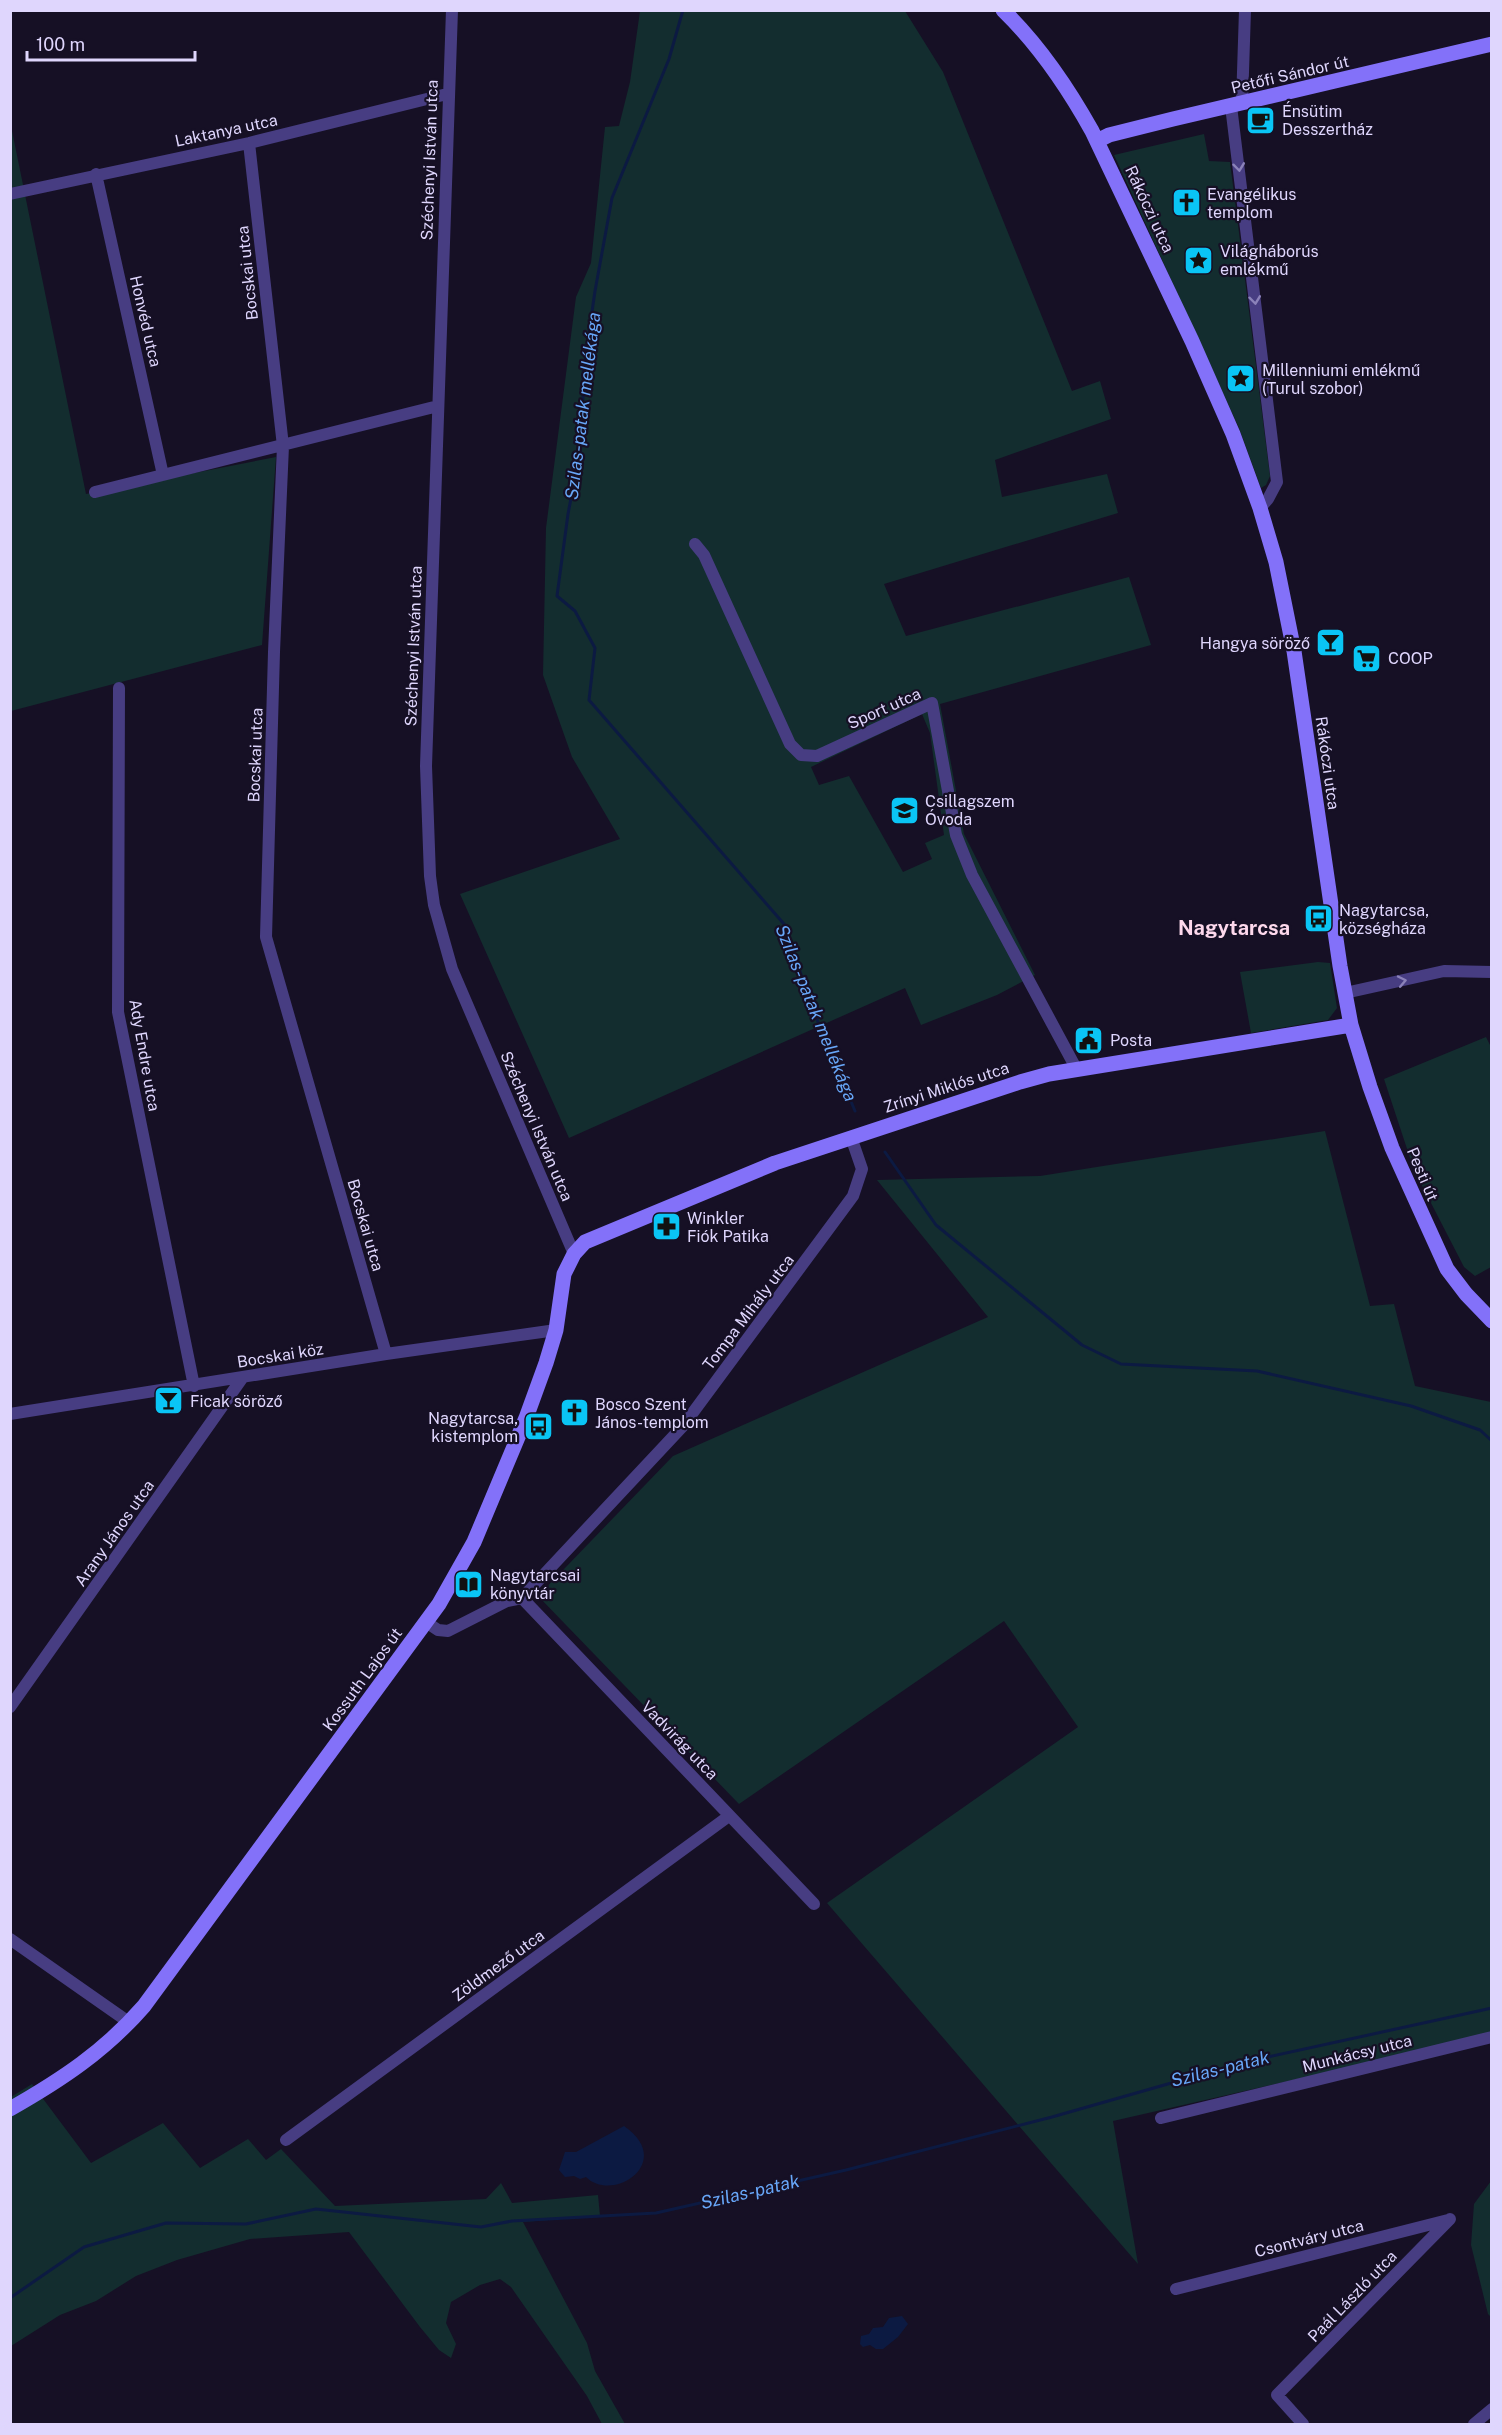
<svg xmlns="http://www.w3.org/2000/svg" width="1502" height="2435" font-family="'Public Sans',sans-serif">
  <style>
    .green { fill: #132d2f; fill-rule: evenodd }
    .water { fill: #0c1a42 }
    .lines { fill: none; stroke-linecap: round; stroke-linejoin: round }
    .stream { stroke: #0c1a42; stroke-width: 3 }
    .minor { stroke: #473d82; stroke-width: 12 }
    .secondary { stroke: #8371f9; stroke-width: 15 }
    .oneway { stroke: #8b82b9 }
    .labels { text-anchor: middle; stroke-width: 4.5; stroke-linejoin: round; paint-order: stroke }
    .street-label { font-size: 16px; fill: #dfd6fd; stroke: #161025 }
    .poi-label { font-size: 16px; fill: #dfd6fd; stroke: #161025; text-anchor: start }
    .water-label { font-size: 18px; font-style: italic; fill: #68a7f9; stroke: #161025 }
    .quarter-label { font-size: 20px; font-weight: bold; fill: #fdd8ec; stroke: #161025 }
  </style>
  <rect width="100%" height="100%" fill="#161025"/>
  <!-- green -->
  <path class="green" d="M640 11H905L943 72 1072 391 1100 381 1111 419 995 460 1002 497 1107 474 1118 513 884 584 906 636 1129 577 1151 645 940 704 964 834 1035 975 997 995 921 1025 905 988 569 1138 460 894 620 839 572 757 543 675 546 528 576 297 591 263 605 127 619 126 630 82ZM922 714 930 733 944 835 925 843 932 859 903 872 849 776 819 785 811 767Z
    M10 121 86 494 276 457 262 645 11 711Z
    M1204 134 1209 161 1230 162 1270 476 1266 485 1261 488 1239 428 1114 155Z
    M1318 962 1330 963 1337 1008 1328 1020 1251 1033 1240 972Z
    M1486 1037 1492 1049 1491 1267 1475 1276 1464 1267 1414 1170 1384 1079Z
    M1325 1131 1370 1306 1394 1304 1415 1386 1491 1402V2035L1113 2121 1138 2264 827 1903 1078 1727 1004 1621 739 1804 538 1596 673 1456 988 1317 877 1180 1040 1176Z
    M32 2084 91 2163 163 2123 200 2168 248 2139 266 2160 281 2149 335 2206 486 2199 501 2183 512 2203 598 2195 600 2216 523 2222 587 2343 595 2371 625 2424H602L587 2396 511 2287 500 2279 480 2285 451 2302 446 2323 456 2344 451 2358 439 2350 420 2327 349 2232 250 2239 177 2260 136 2276 96 2301 60 2315 11 2346V2097Z
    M1491 2181V2317L1488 2314 1471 2245 1474 2204Z"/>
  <!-- water -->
  <path class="water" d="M624 2126C676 2162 613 2204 586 2177L580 2179 574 2176 565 2177 559 2170 565 2152H576Z
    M902 2316 908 2324 898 2337 883 2349H876L870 2345 863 2347 860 2344 861 2336 869 2334 873 2328 883 2327 889 2318Z"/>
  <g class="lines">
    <!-- stream -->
    <path class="stream" d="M683 10 669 59 612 198 595 291 583 374V436L568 514 557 596 575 611 595 648 589 700 784 924 813 1010 855 1111
      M885 1152 936 1225 1082 1345 1121 1364 1257 1371 1411 1406 1480 1430 1492 1441
      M10 2298 84 2247 166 2223 246 2224 316 2209 481 2227 512 2221 656 2213 846 2170 1052 2117 1245 2062 1492 2008"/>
    <!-- minor -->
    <path class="minor" d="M452 10 426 766 430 876 434 905 452 969 574 1254
      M1242 103 1245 10
      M1231 106 1277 482 1268 499 1260 508
      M249 143 283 446 274 652 266 937 386 1354
      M96 174 163 475
      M10 194 249 143 447 94
      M95 492 438 406
      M695 544 704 555 790 744 801 755 817 756 932 703 956 835 972 875 1077 1070
      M119 688 118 1012 194 1386
      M1345 993 1444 971 1492 972
      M10 1414 386 1354 556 1330
      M522 1598 814 1904
      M426 1622 438 1630 448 1631 507 1601 522 1598 683 1426 853 1196 862 1169 851 1137
      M10 1707 243 1377
      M10 1939 130 2023
      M1161 2118 1492 2037
      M286 2140 729 1816
      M1176 2289 1448 2220
      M1303 2424 1277 2395 1450 2219
      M1474 2424 1492 2409"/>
    <!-- secondary -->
    <path class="secondary" d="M1003 10C1040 46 1067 86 1092 131L1192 341 1233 434 1260 508 1276 562 1294 651 1340 966 1351 1025 1370 1087 1392 1148 1447 1269 1466 1294 1492 1321
      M1097 141 1109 135 1173 119 1492 44
      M10 2109C61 2080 105 2051 144 2006L439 1604 474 1542 526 1418 546 1363 556 1330 564 1274 574 1254 585 1242 775 1163 1020 1082 1049 1074 1351 1025"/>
  </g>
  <!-- one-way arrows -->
  <defs><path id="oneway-chevron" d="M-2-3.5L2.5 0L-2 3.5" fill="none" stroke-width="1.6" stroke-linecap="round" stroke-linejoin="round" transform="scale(1.5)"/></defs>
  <g class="oneway">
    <use href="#oneway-chevron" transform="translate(1239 167) rotate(83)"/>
    <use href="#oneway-chevron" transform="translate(1255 300) rotate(83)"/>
    <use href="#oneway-chevron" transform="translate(1402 981) rotate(-12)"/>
  </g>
  <!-- icons -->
  <defs>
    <symbol id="cafe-square" viewBox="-11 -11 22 22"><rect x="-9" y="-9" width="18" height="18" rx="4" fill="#0ac5f5" stroke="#161025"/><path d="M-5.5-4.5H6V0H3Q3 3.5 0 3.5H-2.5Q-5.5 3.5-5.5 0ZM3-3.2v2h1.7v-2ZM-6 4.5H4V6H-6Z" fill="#111"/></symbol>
    <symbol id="church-square" viewBox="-11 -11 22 22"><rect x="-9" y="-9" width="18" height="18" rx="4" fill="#0ac5f5" stroke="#161025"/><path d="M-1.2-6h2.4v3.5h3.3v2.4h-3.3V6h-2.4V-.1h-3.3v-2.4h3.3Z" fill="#111"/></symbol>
    <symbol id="sight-square" viewBox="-11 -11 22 22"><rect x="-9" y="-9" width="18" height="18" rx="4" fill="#0ac5f5" stroke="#161025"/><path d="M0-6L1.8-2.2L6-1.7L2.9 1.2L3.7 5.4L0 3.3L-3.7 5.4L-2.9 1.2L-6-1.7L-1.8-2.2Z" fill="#111"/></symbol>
    <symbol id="bar-square" viewBox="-11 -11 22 22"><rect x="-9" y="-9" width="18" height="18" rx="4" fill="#0ac5f5" stroke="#161025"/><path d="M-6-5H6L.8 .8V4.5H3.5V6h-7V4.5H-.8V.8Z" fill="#111"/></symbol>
    <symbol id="supermarket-square" viewBox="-11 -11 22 22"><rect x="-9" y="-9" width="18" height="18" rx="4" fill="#0ac5f5" stroke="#161025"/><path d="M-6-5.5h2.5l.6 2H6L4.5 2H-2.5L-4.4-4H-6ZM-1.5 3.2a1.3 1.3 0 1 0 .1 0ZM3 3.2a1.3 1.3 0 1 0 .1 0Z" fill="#111"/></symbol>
    <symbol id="school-square" viewBox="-11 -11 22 22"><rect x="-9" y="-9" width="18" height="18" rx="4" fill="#0ac5f5" stroke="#161025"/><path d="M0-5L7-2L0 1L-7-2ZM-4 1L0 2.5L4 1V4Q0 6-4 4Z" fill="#111"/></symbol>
    <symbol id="bus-square" viewBox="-11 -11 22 22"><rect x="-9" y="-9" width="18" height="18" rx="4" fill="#0ac5f5" stroke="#161025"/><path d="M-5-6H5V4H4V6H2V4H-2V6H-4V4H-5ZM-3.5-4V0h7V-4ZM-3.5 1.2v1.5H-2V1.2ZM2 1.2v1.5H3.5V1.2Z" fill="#111"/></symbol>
    <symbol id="civic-square" viewBox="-11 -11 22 22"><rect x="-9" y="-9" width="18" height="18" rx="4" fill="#0ac5f5" stroke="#161025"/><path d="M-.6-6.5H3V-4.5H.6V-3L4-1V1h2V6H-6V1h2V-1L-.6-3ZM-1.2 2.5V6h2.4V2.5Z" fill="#111"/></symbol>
    <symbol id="pharmacy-square" viewBox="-11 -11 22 22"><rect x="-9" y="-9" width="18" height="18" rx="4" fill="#0ac5f5" stroke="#161025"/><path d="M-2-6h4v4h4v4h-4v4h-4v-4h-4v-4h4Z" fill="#111"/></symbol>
    <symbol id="library-square" viewBox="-11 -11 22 22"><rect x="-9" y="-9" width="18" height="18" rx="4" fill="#0ac5f5" stroke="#161025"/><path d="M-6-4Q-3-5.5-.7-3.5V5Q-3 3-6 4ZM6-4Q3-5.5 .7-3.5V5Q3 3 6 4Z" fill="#111"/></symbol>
  </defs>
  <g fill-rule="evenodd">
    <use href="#cafe-square" x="1244" y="104" width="33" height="33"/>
    <use href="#church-square" x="1170" y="186" width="33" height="33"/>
    <use href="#sight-square" x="1182" y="244" width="33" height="33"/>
    <use href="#sight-square" x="1224" y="362" width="33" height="33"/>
    <use href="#bar-square" x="1314" y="626" width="33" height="33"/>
    <use href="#supermarket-square" x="1350" y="642" width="33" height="33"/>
    <use href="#school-square" x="888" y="794" width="33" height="33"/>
    <use href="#bus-square" x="1302" y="902" width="33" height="33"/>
    <use href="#civic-square" x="1072" y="1024" width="33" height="33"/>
    <use href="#pharmacy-square" x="650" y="1210" width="33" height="33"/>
    <use href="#bar-square" x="152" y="1384" width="33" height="33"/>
    <use href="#church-square" x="558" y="1396" width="33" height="33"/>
    <use href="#bus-square" x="522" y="1410" width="33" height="33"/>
    <use href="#library-square" x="452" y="1568" width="33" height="33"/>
  </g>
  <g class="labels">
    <!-- street labels -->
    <g class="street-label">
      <text transform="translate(1290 74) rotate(-13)" y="6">Petőfi Sándor út</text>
      <text transform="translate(226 130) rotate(-12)" y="6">Laktanya utca</text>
      <text transform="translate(429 160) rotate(-88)" y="6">Széchenyi István utca</text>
      <text transform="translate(1150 209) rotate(65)" y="6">Rákóczi utca</text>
      <text transform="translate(247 273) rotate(-96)" y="6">Bocskai utca</text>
      <text transform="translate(146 321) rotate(77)" y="6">Honvéd utca</text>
      <text transform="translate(413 646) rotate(-88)" y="6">Széchenyi István utca</text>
      <text transform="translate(884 708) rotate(-24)" y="6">Sport utca</text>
      <text transform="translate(255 755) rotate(-88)" y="6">Bocskai utca</text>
      <text transform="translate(1328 763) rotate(82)" y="6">Rákóczi utca</text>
      <text transform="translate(145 1055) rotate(80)" y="6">Ady Endre utca</text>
      <text transform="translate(946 1087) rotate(-18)" y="6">Zrínyi Miklós utca</text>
      <text transform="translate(537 1126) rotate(67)" y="6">Széchenyi István utca</text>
      <text transform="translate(1423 1174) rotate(67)" y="6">Pesti út</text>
      <text transform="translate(366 1225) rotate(74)" y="6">Bocskai utca</text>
      <text transform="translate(748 1312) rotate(-53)" y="6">Tompa Mihály utca</text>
      <text transform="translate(280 1355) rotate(-9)" y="6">Bocskai köz</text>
      <text transform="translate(114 1533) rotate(-55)" y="6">Arany János utca</text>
      <text transform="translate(362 1679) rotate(-54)" y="6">Kossuth Lajos út</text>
      <text transform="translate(680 1740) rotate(46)" y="6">Vadvirág utca</text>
      <text transform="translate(498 1965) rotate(-36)" y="6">Zöldmező utca</text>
      <text transform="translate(1357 2053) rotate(-14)" y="6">Munkácsy utca</text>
      <text transform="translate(1309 2238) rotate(-14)" y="6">Csontváry utca</text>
      <text transform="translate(1352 2296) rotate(-46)" y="6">Paál László utca</text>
    </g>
    <!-- poi labels -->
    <g class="poi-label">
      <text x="1282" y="117">Énsütim<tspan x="1282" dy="18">Desszertház</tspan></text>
      <text x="1207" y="200">Evangélikus<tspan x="1207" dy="18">templom</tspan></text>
      <text x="1220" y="257">Világháborús<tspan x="1220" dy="18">emlékmű</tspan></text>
      <text x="1262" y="376">Millenniumi emlékmű<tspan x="1262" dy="18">(Turul szobor)</tspan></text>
      <text x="1310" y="649" text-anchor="end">Hangya söröző</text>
      <text x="1388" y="664">COOP</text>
      <text x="925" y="807">Csillagszem<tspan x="925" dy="18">Óvoda</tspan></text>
      <text x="1339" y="916">Nagytarcsa,<tspan x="1339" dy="18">községháza</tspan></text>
      <text x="1110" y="1046">Posta</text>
      <text x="687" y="1224">Winkler<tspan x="687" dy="18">Fiók Patika</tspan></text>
      <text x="190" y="1407">Ficak söröző</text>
      <text x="595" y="1410">Bosco Szent<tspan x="595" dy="18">János-templom</tspan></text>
      <text x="518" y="1424" text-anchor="end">Nagytarcsa,<tspan x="518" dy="18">kistemplom</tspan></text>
      <text x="490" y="1581">Nagytarcsai<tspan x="490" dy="18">könyvtár</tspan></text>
    </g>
    <!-- water labels -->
    <g class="water-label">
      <text transform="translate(583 406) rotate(-83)" y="6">Szilas-patak mellékága</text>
      <text transform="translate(816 1013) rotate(68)" y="6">Szilas-patak mellékága</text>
      <text transform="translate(1220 2069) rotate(-14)" y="6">Szilas-patak</text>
      <text transform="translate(750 2192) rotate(-13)" y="6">Szilas-patak</text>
    </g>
    <!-- quarter labels -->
    <g class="quarter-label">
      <text x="1234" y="935">Nagytarcsa</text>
    </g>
  </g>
  <!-- border -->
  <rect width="1502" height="2435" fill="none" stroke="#dfd6fd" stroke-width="24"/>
  <!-- scale -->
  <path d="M27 51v9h168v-9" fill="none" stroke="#dfd6fd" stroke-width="3"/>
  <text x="36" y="51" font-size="18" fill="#dfd6fd" stroke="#161025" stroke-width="4.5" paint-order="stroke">100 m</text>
</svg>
